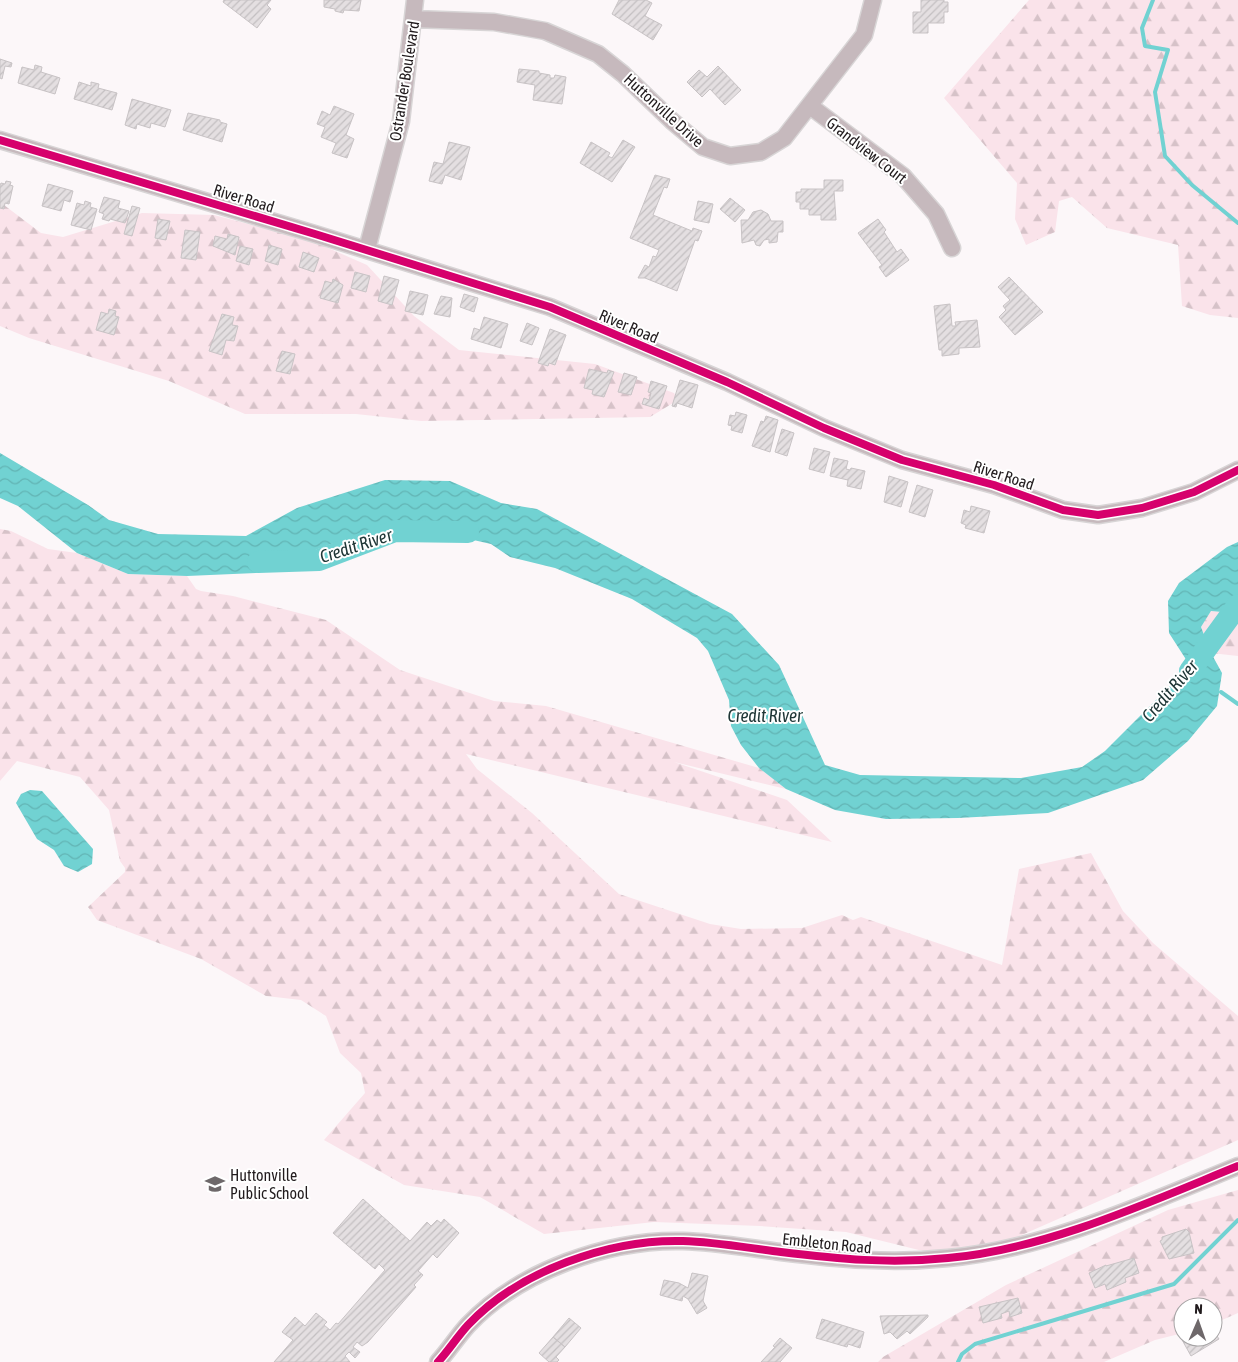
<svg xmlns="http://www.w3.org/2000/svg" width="1238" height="1362" font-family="'Asap Condensed',sans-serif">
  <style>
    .forest { fill: url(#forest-firs) }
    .water { fill: url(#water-waves) }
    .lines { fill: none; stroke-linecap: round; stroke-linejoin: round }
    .stream { stroke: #71d2d2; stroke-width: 4 }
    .river { stroke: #71d2d2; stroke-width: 22 }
    .building { fill: url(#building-hatch); stroke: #c8c3c5 }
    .minor-casing { stroke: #d8d5d6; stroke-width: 19 }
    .minor { stroke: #c6b9bd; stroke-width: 16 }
    .cycleway-casing { stroke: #fff; stroke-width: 11 }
    .cycleway { stroke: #d6006c; stroke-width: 8 }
    .labels { text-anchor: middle; stroke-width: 4; stroke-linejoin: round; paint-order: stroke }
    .street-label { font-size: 16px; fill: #211b1d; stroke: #fff }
    .poi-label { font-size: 16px; fill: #211b1d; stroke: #fff; text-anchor: start }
    .water-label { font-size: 18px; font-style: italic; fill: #203737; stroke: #fff }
  </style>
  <defs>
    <pattern id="forest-firs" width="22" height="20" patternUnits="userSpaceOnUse" patternTransform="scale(1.25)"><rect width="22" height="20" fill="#fae3ea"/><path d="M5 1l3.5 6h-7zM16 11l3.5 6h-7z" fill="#d6c2c8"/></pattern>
    <pattern id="water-waves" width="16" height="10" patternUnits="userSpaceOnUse" patternTransform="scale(1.25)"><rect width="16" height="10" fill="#71d2d2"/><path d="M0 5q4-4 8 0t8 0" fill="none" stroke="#62b4b4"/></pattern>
    <pattern id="building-hatch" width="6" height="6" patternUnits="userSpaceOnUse" patternTransform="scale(1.25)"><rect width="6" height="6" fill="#e4dfe1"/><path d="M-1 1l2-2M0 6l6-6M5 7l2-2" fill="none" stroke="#c3bfc1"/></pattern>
  </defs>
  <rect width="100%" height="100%" fill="#fcf7f9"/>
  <!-- forest -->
  <path class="forest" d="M1029 0H1238V318L1210 315 1182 306 1178 245 1107 228 1072 197 1059 201 1055 232 1026 245 1015 219 1017 183 944 98Z
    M0 202 41 233 63 237 142 213 214 215 310 240 367 265 414 316 459 350 595 364 674 393 678 400 650 417 421 421 356 414H245L169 381 29 338 0 326Z
    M0 529 11 531 48 549 77 553 128 574 187 576 196 589 201 591 233 596 326 620 400 670 494 701 546 706 759 768 786 789 674 762 787 800 832 842 466 754 477 769 532 813 619 894 710 924 741 929 802 928 842 915 853 920 861 917 1002 965 1019 869 1091 853 1123 911 1153 943 1238 1016V1140L1008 1241 931 1253 846 1232 760 1226 654 1222 544 1234 480 1197 404 1185 324 1140 365 1093 361 1073 340 1053 326 1016 301 1000 266 996 201 959 97 920 88 907 125 872V868L120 861 109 810 80 777 17 761 0 781Z
    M1238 603V656L1211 653 1201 627 1211 611 1222 612Z
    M1238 1190V1313L1213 1324V1307H1183V1333L1155 1340 1104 1362H878L883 1357 1006 1285 1168 1210Z"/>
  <!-- water -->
  <path class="water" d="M0 453 88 505 109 520 158 534 246 536 297 508 385 480 450 481 501 503 537 509 732 614 779 665 825 765 860 775 1021 778 1082 767 1105 751 1184 672 1187 661 1169 633 1168 601 1179 583 1227 547 1238 542V603L1222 612 1211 611 1201 627 1211 653 1222 673 1217 706 1188 741 1143 780 1048 813 958 818 886 819 835 810 786 789 759 768 741 745 731 726 729 700 708 651 697 638 632 599 555 568 510 557 491 544 416 527 331 544 256 573 187 576 128 574 77 553 18 506 0 498Z
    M30 790 42 791 93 849 92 864 78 872 64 866 54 850 37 839 16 803 21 794Z"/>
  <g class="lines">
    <!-- stream -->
    <path class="stream" d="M1153 0 1142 28 1145 46 1168 50 1155 92 1165 156 1192 185 1238 223
      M1221 692 1238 704
      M958 1362 962 1354 975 1344 1174 1284 1238 1220"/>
    <!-- river -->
    <path class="river" d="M258 562 319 560 395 531 468 532
      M1190 671 1238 605"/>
  </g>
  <!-- building -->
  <path class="building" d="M224 0H271L267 5 271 9 257 28 223 2Z
    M324 0H361L359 11 344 10 343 13 335 11V9L324 7Z
    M619 0H646L652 3 645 16 662 25 653 40 612 14Z
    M921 0H944V2H948V12H944V23H928V33H913V12H921Z
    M0 59 12 63 11 67 5 66 2 79 0 78Z
    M35 65 42 67 41 72 60 78 55 94 18 83 22 67 34 70Z
    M718 66 741 90 725 105 710 89 702 97 687 82 699 70 707 77Z
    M519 69 539 71V73L550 75V78H554L555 75 566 77 562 104 533 100 535 85 517 82Z
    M79 82 91 86V82L99 84 98 88 117 93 112 110 74 99Z
    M132 99 171 110 165 127 151 123 150 128 137 124 136 129 125 125Z
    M334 106 354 114 346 135 354 139 347 158 332 153 336 143 321 137 325 127 317 124 322 111 330 115Z
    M188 113 220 120V122L227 124 222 142 183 130Z
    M623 140 635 147 612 182 580 163 591 142 610 153 608 156 612 158Z
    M449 142 470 147 461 180 445 175 442 184 429 181 434 162 443 164Z
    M655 175 670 179 667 188 664 187 653 215 692 231 693 228 702 231 698 241 695 240 677 291 645 278H638L645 265 649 267 653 256 656 257 659 250 630 238Z
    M824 180H843V191H834L836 220H821V215H809V209H800V202H796V192H801V189H824Z
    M6 181 11 182 10 185 13 186 9 204 5 203 4 209 0 208V185L1 183 5 184Z
    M48 184 73 191 70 202 64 200 61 211 42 206Z
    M104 197 120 201 118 208 129 211 125 223 110 219 109 221 102 219 104 214 99 212Z
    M730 198 745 210 735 222 720 209Z
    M85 201 91 203 90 207 97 209 91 230 71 225 77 203 84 205Z
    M698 201 713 204 709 223 694 220Z
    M132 206 140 208 132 236 124 234Z
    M761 210 768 214 771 221H783V232H778L777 242 769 243V239L764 240 760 246 756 245 754 240 742 243 741 220H748L753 212Z
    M158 219 170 221 166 240 155 238Z
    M878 219 886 230 884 232 897 252 901 249 909 260 886 277 879 267 882 265 858 233Z
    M185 230 200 232 196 260 181 258Z
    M228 234 239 237 235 255 213 246 215 236 227 239Z
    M269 245 282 249 278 265 265 261Z
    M240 246 253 249 249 265 236 261Z
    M303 252 319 258 314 272 299 267Z
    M355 272 370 276 366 292 351 288Z
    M384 276 399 280 392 305 378 301Z
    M1009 277 1043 312 1015 335 999 317 1006 310 1003 306 1010 300 998 287Z
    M333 279 343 285 338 303 320 298 325 281 332 283Z
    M410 291 428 295 423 315 405 311Z
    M464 294 478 298 474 312 460 307Z
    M441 296 452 298 450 317 434 314Z
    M950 304 952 326H956L955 322 977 320 980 347 959 348V354L942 356V350H939L934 306Z
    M109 309 116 311 115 316 119 317 114 335 96 330 101 312 108 314Z
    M222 314 234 317 232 325 238 326 234 341 226 340 222 355 209 351Z
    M484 317 508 324 501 348 471 339 474 328 480 330Z
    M527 323 539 328 532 345 520 341Z
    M550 329 566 335 555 365 549 363 548 366 538 363Z
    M282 351 295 354 290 374 276 371Z
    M589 369 607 373 608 370 614 372 604 397 592 394 593 390 584 388Z
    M624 373 637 377 631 395 618 392Z
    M680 380 698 385 692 408 677 403 676 407 672 406Z
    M651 381 667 386 659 409 642 404 644 398 649 400 651 393 648 392Z
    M736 412 747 415 742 433 731 430 732 426 728 425 730 415 735 416Z
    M766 416 778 420 770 452 752 446 761 421 764 422Z
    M782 429 794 433 787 456 775 452Z
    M814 448 830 452 824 473 809 469Z
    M834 458 848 461 846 469 850 470 851 468 865 471 861 489 847 486 848 480 830 476Z
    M889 476 908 482 901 507 884 502Z
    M917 485 933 490 925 517 909 512Z
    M971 506 990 511 984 533 965 528 966 525 961 523 964 510 970 512Z
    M363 1199 410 1241 427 1222 431 1226 437 1220 441 1223 444 1219 459 1233 437 1258 433 1254 418 1271 423 1275 414 1285 416 1287 368 1342 362 1346 357 1342 353 1347 360 1352 355 1358 349 1352 345 1356 350 1362H274L293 1340 282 1332 295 1317 305 1326 316 1313 327 1322 324 1325 330 1330 336 1323 338 1324 385 1270 379 1264 375 1269 333 1233Z
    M1186 1229 1189 1232 1194 1253 1169 1259 1160 1241 1162 1240V1237Z
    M1134 1258 1139 1273 1125 1278 1126 1282 1107 1290 1105 1284 1095 1288 1089 1273 1106 1265V1266Z
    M692 1273 708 1276 703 1301 707 1308 697 1314 688 1299 683 1296 682 1301 660 1295 664 1280 679 1283 688 1288Z
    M1018 1298 1022 1313 1010 1317 1009 1311 1001 1314 1002 1318 983 1323 979 1307Z
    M928 1315V1317L910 1334 907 1331 897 1339 890 1332 884 1334 880 1316Z
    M569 1318 581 1328 565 1347 553 1337Z
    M822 1319 864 1332 860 1348 848 1344 847 1347 816 1338Z
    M1213 1330 1219 1339 1191 1356 1181 1338 1213 1337Z
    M553 1337 565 1347 556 1357 559 1360 557 1362H549L539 1353Z
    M780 1338 792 1348 780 1362H761L775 1347 773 1346Z"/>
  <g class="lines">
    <defs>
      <path id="minor" d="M414 19 494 22 545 31 598 54 623 74 672 121 703 147 730 156 761 152 784 138 864 35 873 0
        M810 106 903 176 936 214 952 248
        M0 140 315 234 550 307 727 382 824 428 902 460 994 485 1063 510 1098 515 1142 508 1194 492 1238 470
        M367 249 401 121 415 0
        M438 1362C449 1350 457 1337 468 1325 519 1271 609 1239 683 1241 716 1242 748 1248 781 1252 838 1259 890 1264 948 1258 1047 1249 1147 1203 1238 1166"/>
    </defs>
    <!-- minor casing -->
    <use href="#minor" class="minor-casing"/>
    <!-- minor -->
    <use href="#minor" class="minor"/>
    <defs>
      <path id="cycleway" d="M0 140 315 234 550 307 727 382 824 428 902 460 994 485 1063 510 1098 515 1142 508 1194 492 1238 470
        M438 1362C449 1350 457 1337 468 1325 519 1271 609 1239 683 1241 716 1242 748 1248 781 1252 838 1259 890 1264 948 1258 1047 1249 1147 1203 1238 1166"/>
    </defs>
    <!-- cycleway casing -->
    <use href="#cycleway" class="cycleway-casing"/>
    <!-- cycleway -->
    <use href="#cycleway" class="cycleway"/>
  </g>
  <!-- icons -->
  <defs>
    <symbol id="school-bare" viewBox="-9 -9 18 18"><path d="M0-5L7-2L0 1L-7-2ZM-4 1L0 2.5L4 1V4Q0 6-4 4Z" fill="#6e686a" stroke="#fff" stroke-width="2.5" paint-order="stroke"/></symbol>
  </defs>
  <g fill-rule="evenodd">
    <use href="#school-bare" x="201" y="1170" width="28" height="28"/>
  </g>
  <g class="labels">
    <!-- street labels -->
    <g class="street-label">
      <text transform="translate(404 81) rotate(-81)" y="6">Ostrander Boulevard</text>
      <text transform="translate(664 110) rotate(42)" y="6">Huttonville Drive</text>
      <text transform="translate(867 150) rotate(38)" y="6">Grandview Court</text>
      <text transform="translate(244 198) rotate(17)" y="6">River Road</text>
      <text transform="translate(629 326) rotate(23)" y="6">River Road</text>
      <text transform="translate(1004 475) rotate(18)" y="6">River Road</text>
      <text transform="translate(827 1243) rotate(6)" y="6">Embleton Road</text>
    </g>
    <!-- poi labels -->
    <g class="poi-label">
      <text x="230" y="1181">Huttonville<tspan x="230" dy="18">Public School</tspan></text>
    </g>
    <!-- water labels -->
    <g class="water-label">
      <text transform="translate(356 546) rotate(-18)" y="6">Credit River</text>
      <text transform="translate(1170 691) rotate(-49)" y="6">Credit River</text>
      <text x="765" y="722">Credit River</text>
    </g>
  </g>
  <!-- north arrow -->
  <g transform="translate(1198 1322) rotate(2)"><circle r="24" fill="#ffffff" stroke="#a6a4a5"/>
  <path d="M0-4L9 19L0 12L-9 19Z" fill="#6e686a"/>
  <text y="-8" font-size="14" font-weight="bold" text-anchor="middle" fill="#211b1d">N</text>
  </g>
</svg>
